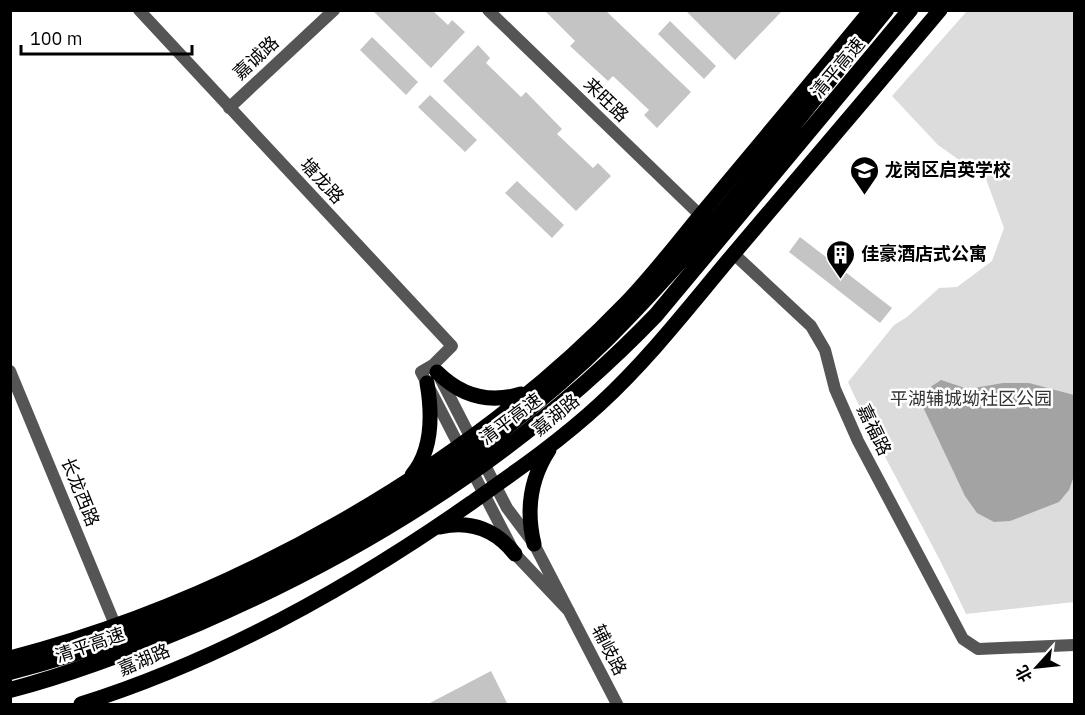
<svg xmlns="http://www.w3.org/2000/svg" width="1085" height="715" font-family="'IBM Plex Sans','Noto Sans SC',sans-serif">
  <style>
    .green { fill: #dcdcdc }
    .water { fill: #a3a3a3 }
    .building { fill: #c4c4c4 }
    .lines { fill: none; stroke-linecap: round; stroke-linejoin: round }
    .minor { stroke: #555; stroke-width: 12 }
    .major { stroke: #000; stroke-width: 15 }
    .highway { stroke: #000; stroke-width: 16 }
    .labels { text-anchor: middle; stroke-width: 5; stroke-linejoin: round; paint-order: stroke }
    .street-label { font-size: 18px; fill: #000; stroke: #fff }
    .poi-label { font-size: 18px; font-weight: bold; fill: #000; stroke: #fff; text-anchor: start }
    .park-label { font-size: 18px; fill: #333; stroke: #fff }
  </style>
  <rect width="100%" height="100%" fill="#fff"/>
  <!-- green -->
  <path class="green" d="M967 11H1074V602L966 614C930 535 884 461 848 382L894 325 907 317 939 288 957 287 992 261 1004 228 986 179 938 145 892 96Z"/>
  <!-- water -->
  <path class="water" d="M941 380 968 389 1003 383H1029L1074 395V476L1069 490 1059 502 1010 521 994 522 977 513 965 496 923 407 929 388Z"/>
  <!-- building -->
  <path class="building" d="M372 10H432L448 25 452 20 465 32 431 68Z
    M544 10H605L691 92 657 128 644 115 649 110 613 76 608 81 583 58 570 46 575 41Z
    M685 10H783L735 60Z
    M670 21 716 66 704 79 658 34Z
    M372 37 418 82 406 95 360 50Z
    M478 45 490 58 486 63 521 97 526 92 562 129 557 134 593 168 598 163 611 176 576 211 443 81Z
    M430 95 477 140 465 152 418 107Z
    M517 181 564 225 552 238 505 193Z
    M800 237 892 308 880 323 789 252Z
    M491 671 508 705H426Z"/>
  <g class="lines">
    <!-- minor -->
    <path class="minor" d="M139 10 452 346 433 365 421 372 515 554 569 611
      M488 10 700 215
      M229 108 334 10
      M734 254 811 326 825 350 835 389 858 441 963 639 978 649 1074 645
      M10 371 116 627
      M438 374 507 508 534 544 617 704"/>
    <!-- major -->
    <path class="major" d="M437 372C460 395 488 404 521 394
      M412 475C433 450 432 412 427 383
      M440 527C471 520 496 530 515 554
      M534 544C526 511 530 479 549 450
      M10 658C233 600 466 469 626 303 655 273 681 238 708 206 762 141 817 76 871 10
      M81 704C221 660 351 587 471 503 515 472 560 441 600 404 650 358 692 303 735 252 804 171 872 91 940 10"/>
    <!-- highway -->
    <path class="highway" d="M10 672C224 616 452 493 609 337 710 236 796 120 886 10
      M10 690C75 673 137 649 199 623 369 550 527 449 656 315L910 10"/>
  </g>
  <!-- icons -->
  <defs>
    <symbol id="school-pin" viewBox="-11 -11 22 30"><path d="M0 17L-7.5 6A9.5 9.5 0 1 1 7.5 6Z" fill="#000" stroke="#fff"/><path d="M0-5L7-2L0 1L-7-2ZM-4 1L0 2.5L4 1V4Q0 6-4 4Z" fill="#fff"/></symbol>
    <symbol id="building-pin" viewBox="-11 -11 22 30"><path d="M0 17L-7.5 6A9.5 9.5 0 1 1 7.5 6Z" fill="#000" stroke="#fff"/><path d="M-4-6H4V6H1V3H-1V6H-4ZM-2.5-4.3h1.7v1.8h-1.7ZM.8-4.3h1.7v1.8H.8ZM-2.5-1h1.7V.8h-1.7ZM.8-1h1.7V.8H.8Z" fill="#fff"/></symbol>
  </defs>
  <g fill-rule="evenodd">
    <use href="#school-pin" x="848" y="154" width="33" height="45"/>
    <use href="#building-pin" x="824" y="238" width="33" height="45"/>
  </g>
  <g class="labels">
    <!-- street labels -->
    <g class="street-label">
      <text transform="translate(256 58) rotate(-43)" y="6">嘉诚路</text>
      <text transform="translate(838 68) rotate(-50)" y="6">清平高速</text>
      <text transform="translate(606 100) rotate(44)" y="6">来旺路</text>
      <text transform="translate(322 181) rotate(47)" y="6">塘龙路</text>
      <text transform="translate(556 415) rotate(-39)" y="6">嘉湖路</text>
      <text transform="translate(511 419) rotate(-37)" y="6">清平高速</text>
      <text transform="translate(874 430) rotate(64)" y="6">嘉福路</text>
      <text transform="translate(80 492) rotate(68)" y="6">长龙西路</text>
      <text transform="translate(90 645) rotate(-19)" y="6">清平高速</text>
      <text transform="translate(609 650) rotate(63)" y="6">辅岐路</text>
      <text transform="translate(144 660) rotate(-23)" y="6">嘉湖路</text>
    </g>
    <!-- poi labels -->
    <g class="poi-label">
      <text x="885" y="176">龙岗区启英学校</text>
      <text x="861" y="260">佳豪酒店式公寓</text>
    </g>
    <!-- park labels -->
    <g class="park-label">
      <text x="971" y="405">平湖辅城坳社区公园</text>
    </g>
  </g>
  <!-- border -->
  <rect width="1085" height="715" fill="none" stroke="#000000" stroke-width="24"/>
  <!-- north arrow -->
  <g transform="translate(1037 667) rotate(243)" stroke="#ffffff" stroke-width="4.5" paint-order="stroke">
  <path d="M0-4.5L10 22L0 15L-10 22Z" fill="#000000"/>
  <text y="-9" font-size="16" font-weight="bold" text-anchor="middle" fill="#000000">北</text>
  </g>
  <!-- scale -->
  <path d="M21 45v9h171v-9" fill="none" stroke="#000000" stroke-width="3"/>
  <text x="30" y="45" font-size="18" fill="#000000" stroke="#ffffff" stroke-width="4.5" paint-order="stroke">100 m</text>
</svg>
